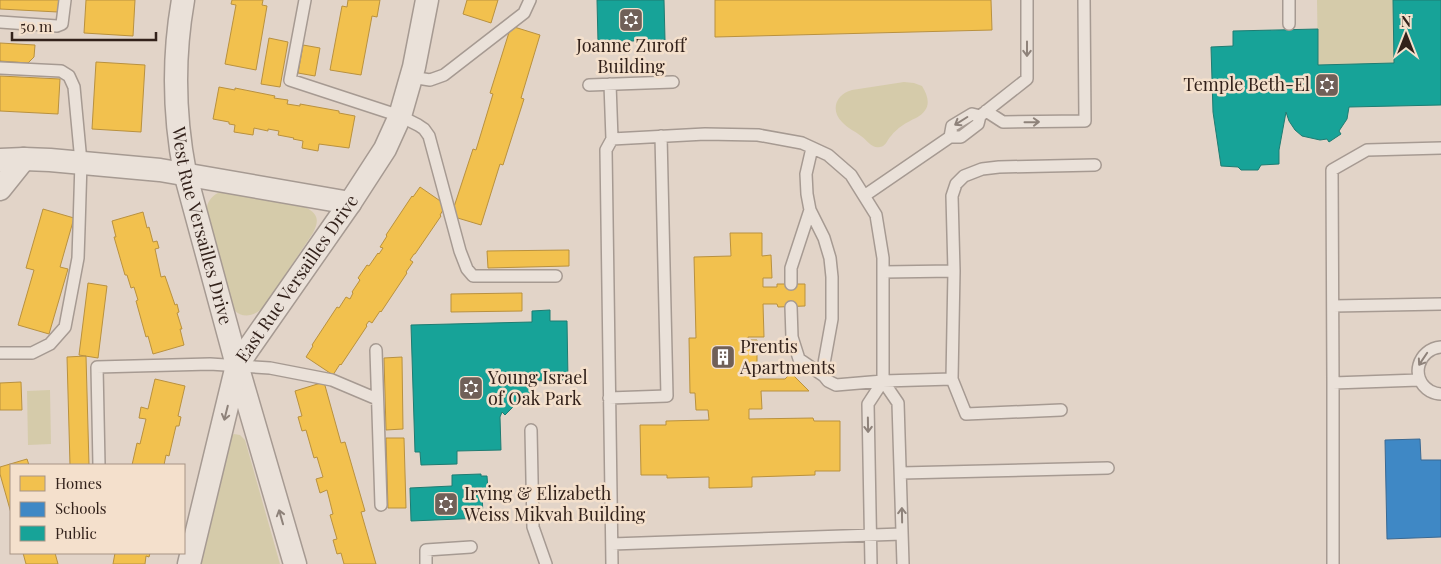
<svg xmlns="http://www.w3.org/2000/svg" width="1441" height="564" font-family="'Playfair Display',serif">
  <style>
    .green { fill: #d5cbaa }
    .homes { fill: #f2c14e; stroke: #b9913f }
    .schools { fill: #3f88c5; stroke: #3b6992 }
    .public { fill: #17a398; stroke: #1f7c72 }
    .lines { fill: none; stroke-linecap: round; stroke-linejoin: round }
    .service-casing { stroke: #a69a92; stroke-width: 14 }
    .minor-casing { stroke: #a69a92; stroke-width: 25 }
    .service { stroke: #eae1d9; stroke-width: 11 }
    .minor { stroke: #eae1d9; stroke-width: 22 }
    .oneway { stroke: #8e827a }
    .labels { text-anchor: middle; stroke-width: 5; stroke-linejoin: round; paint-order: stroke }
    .poi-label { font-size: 18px; fill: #33221b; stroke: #f4e0cc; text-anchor: start }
    .street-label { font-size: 18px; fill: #33221b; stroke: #f4e0cc }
  </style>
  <rect width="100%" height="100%" fill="#e2d4c8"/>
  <!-- green -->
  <path class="green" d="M1317 0H1393L1394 63 1318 65Z
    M904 82 914 83 922 86C930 99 931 110 916 118 907 122 897 128 891 136 887 140 886 146 880 147 872 149 867 140 861 136 855 131 847 128 842 122 830 110 836 94 852 90Z
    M218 193H229L305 207C319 214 319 221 313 233L265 305C257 315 244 320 234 310L206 212C207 203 210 197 218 193Z
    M50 390 51 444 28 445 27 391Z
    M234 434 240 435 245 440 280 564H200L230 437Z"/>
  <!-- homes -->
  <path class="homes" d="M0 0H59L58 12 0 9Z
    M86 0H135L133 36 84 33Z
    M232 0H263L262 5 267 6 256 70 225 64 236 5 231 4Z
    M348 0H380L377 17 372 16 361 75 330 70 342 6 347 7Z
    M467 0H498L491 23 463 14Z
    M715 0H991L992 30 715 37Z
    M511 26 540 35 521 98 524 99 503 165 500 164 481 225 451 216 473 149 476 150 493 94 490 93Z
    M269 38 288 42 280 87 261 84Z
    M0 43 35 45 34 57 28 63 0 61Z
    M303 45 320 48 315 76 298 73Z
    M96 62 145 65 141 132 92 129Z
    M0 76 60 79 58 114 0 111Z
    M219 87 235 90V88L275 96 274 98 288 100 287 104 300 106V104L339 111V113L355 116 349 148 319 144 318 151 302 148 303 141 293 139 294 138 278 135 279 131 268 129V131L254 128 253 135 234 132 235 125 229 124V122L213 119Z
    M420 187 446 205 440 215 441 216 415 254H414L410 260 413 262 406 272 407 273 381 312 380 311 372 323 369 321 366 325 367 326 341 365 340 364 333 375 306 357 313 346 312 345 337 307 339 308 346 297 350 299 353 293 352 292 360 280 358 278 367 265 369 266 378 253 379 254 383 248 380 247 387 236 386 235 412 196 413 197Z
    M43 209 74 218 60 267 68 269 49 334 18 325 34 270 26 268Z
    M143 212 147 228 149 227 153 242 157 241 159 248 155 249 161 277 165 276 175 305 177 304 179 312 177 313 182 329H180L184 345 153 354 148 336 146 337 136 301 138 300 134 287 131 288 127 275H125L114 237H116L112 221Z
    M730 233H762V256L771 255 772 278H763V287H777V284H805V306L778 307 777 304H763L764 337H748V340H757V379H785L791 373 809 391H761L762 409H749V419L813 418 814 421H840V471H815V475L752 477V487L709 488V477L667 478V475H641L640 425H666V421L709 420 708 410H696L695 393H690L689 338H696L694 257 731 256Z
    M569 250V266L488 268 487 251Z
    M88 283 107 286 98 358 79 355Z
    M522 293V311L451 312V294Z
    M86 356 89 465H70L67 357Z
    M402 357 403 429 386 430 384 358Z
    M155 379 185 386 178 416 181 417 179 426H176L169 456 166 455 164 465H132L137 443 140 444 146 419 139 418 141 407 148 409Z
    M21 382 22 410H0V383Z
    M324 382 341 443 345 442 365 511 361 512 376 564H344L341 553 337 554 333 540 337 539 330 515 333 514 327 490 320 493 316 479 323 477 317 457 314 458 306 430 302 431 298 417 302 416 295 391Z
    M386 438H404L406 508H388Z
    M27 459 29 465H11V513L0 474V467Z
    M23 553H55L58 564H26Z
    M115 553H150L149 557 146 556 145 564H113Z"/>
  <!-- schools -->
  <path class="schools" d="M1420 439 1421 460H1441V537L1387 539 1385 440Z"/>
  <!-- public -->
  <path class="public" d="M597 0H664L665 40 598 42Z
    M1393 0H1441V105L1349 107 1347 119 1339 131 1341 134 1329 142 1327 139 1320 140 1302 136 1295 130 1289 121 1286 112 1279 150V164L1261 165 1258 170H1241L1238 167 1221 166 1213 112 1211 47 1233 46V31L1318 29V65L1394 63Z
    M550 310V321H567L568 380 530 381V395L516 398 519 401 505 415 502 412 500 417 501 450 457 451V464L421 465 420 452H415L411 325 532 322V311Z
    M481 474V476H487L488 490H482L483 518 411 521 410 488 452 486V475Z"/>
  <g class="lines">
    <defs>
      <path id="service" d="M305 0 290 80 400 116 418 125 424 129 429 136 460 251 467 269 473 276H556
        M1289 0V24
        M0 22 57 26 62 24 65 0
        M0 68 61 71 69 76 74 87 81 162 79 228 78 258 65 327 50 344 32 353H0
        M411 77 430 80 444 75 524 13 530 0
        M610 84 612 139
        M589 85 673 82
        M986 111 1003 122 1085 121 1084 0
        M950 137 952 126 972 114 980 116
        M812 148 806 174 807 194 810 210 824 238 830 258 832 277V319L823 369 824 376 828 381 836 385 883 381 952 379 954 271 952 196 956 184 964 176 982 169 999 167 1095 165
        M864 196 950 137H961L978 124 980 116 1027 79V0
        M883 272 954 271
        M791 284V268L810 210
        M1333 306 1441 304
        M791 307 792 337 799 359 824 376
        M1441 347C1418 349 1409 378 1430 391 1434 393 1436 394 1441 394
        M376 350 381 505
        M952 379 966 414 1061 410
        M883 381 898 403 903 564
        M1333 383 1332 170 1367 150 1441 148
        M609 398 667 396 661 136
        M531 430 533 527 546 564
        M99 465 97 367 210 364 270 368 332 380 377 399
        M901 473 1108 468
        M612 544 902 534
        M426 564V550L471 547
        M612 564 606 150 612 139 705 134 758 135 802 143 828 155 851 175 876 215 883 258V381L868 404 871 564
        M1333 564V383L1419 380"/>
      <g id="minor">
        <path id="s1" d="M183 0C173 57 174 116 185 173L237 365 295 564"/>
        <path d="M0 160 24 159 50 160 160 170 350 203"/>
        <path d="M0 189 24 159"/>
        <path id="s2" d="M189 564 237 365 350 203 385 149 400 116 414 67 427 0"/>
      </g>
    </defs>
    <!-- service casing -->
    <use href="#service" class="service-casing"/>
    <!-- minor casing -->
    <use href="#minor" class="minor-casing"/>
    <!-- service -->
    <use href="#service" class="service"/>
    <!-- minor -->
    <use href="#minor" class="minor"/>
  </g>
  <!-- one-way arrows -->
  <defs><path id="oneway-shaft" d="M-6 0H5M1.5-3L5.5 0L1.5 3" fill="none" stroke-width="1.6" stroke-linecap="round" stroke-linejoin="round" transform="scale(1.25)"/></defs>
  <g class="oneway">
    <use href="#oneway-shaft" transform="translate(1027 49) rotate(90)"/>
    <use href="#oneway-shaft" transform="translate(961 121) rotate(148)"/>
    <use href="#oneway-shaft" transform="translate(1032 122) rotate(-1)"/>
    <use href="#oneway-shaft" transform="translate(1423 359) rotate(124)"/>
    <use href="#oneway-shaft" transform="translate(226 413) rotate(104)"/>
    <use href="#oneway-shaft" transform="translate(868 425) rotate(89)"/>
    <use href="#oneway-shaft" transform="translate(902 515) rotate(-91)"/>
    <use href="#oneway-shaft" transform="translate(281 517) rotate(-106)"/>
  </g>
  <!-- icons -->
  <defs>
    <symbol id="synagogue-square" viewBox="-11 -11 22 22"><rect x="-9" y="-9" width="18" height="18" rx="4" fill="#706058" stroke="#f4e0cc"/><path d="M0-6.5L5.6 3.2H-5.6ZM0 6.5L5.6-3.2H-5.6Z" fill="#fff"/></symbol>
    <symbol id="building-square" viewBox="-11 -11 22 22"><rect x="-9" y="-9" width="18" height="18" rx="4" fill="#706058" stroke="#f4e0cc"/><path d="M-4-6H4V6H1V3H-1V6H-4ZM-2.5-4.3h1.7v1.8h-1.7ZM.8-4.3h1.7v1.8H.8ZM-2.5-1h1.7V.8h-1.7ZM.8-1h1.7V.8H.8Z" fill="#fff"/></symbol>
  </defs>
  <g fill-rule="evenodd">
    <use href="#synagogue-square" x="617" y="6" width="28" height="28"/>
    <use href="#synagogue-square" x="1313" y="71" width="28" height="28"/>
    <use href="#building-square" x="709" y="343" width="28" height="28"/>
    <use href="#synagogue-square" x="457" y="374" width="28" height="28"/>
    <use href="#synagogue-square" x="432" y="490" width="28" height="28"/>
  </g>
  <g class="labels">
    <!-- poi labels -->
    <g class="poi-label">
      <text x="631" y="52" text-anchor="middle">Joanne Zuroff<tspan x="631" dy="21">Building</tspan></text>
      <text x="1310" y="91" text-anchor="end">Temple Beth-El</text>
      <text x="740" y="353">Prentis<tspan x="740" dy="21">Apartments</tspan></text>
      <text x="488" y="384">Young Israel<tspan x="488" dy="21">of Oak Park</tspan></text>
      <text x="464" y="500">Irving &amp; Elizabeth<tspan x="464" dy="21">Weiss Mikvah Building</tspan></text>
    </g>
    <!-- street labels -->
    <g class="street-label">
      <text dy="6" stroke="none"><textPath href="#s1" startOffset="229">West Rue Versailles Drive</textPath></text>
      <text dy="6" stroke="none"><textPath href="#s2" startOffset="310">East Rue Versailles Drive</textPath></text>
    </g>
  </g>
  <!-- legend -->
  <rect x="10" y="464" width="175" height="90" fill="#f4e0cc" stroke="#a79485"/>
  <rect x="20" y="476" width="25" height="15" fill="#f2c14e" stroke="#a79485"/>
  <text x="55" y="489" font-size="15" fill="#33221b">Homes</text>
  <rect x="20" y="502" width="25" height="15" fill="#3f88c5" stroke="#a79485"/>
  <text x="55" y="514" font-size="15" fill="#33221b">Schools</text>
  <rect x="20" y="526" width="25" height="15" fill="#17a398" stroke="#a79485"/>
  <text x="55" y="539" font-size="15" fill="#33221b">Public</text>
  <!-- north arrow -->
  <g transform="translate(1406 35)" stroke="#f4e0cc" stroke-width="4" paint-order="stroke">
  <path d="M0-4L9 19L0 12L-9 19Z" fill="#33221b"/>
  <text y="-8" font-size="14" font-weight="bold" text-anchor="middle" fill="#33221b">N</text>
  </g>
  <!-- scale -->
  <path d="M12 32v8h144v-8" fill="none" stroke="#33221b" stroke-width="2.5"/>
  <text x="20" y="32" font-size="15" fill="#33221b" stroke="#f4e0cc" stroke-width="4" paint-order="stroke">50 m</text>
</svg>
